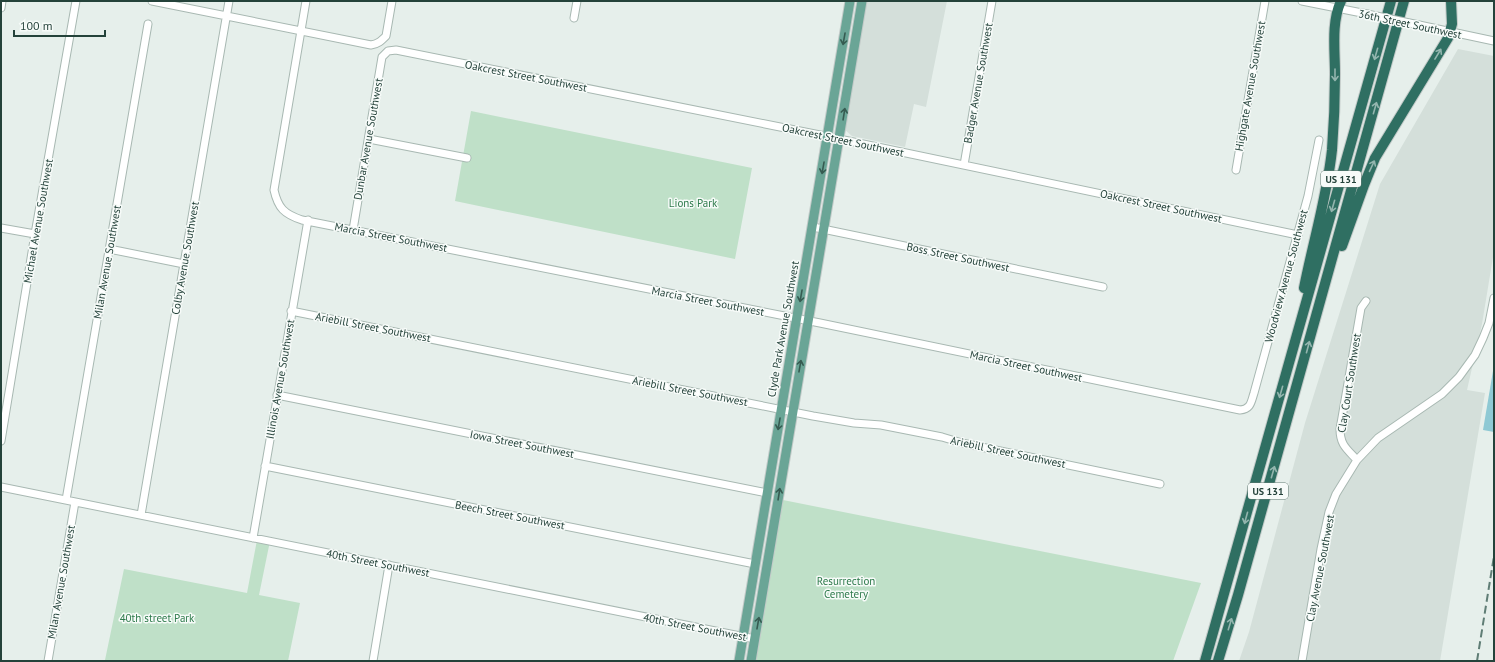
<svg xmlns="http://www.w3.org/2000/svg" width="1495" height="662" font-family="'PT Sans',sans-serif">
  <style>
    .built { fill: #d4dfda }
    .green { fill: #bfe0c8 }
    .water { fill: #8ec9d4 }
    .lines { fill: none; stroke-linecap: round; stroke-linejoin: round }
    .minor-casing { stroke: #a8b8b2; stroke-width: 9 }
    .major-casing { stroke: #c2cac8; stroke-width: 11 }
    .highway-casing { stroke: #c2cac8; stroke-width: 12 }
    .minor { stroke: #fff; stroke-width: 7 }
    .major { stroke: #6aa596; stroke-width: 9 }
    .highway { stroke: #2f6f62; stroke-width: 10 }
    .rail { stroke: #5f7d75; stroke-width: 2; stroke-dasharray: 8 4; stroke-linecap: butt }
    .minor-bridge-casing { stroke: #a8b8b2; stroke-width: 9; stroke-linecap: butt }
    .minor-bridge { stroke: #fff; stroke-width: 7 }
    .oneway { stroke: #365b51 }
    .oneway2 { stroke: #93b5ae }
    .labels { text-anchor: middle; stroke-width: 3; stroke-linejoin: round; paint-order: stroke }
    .shield { fill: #f7fbf9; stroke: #637a73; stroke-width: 1 }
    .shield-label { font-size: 10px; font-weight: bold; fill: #24423a }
    .street-label { font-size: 11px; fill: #24423a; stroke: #f7fbf9 }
    .park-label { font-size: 11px; fill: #2d7a4b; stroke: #f7fbf9 }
  </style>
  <rect width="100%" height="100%" fill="#e6efeb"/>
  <!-- built -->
  <path class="built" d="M866 1H947L926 107 914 104 905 147 852 136 844 129Z
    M1458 49 1494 56V251L1482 324 1467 390 1485 393 1440 661H1239L1249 632 1305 423 1380 184Z"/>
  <!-- green -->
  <path class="green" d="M471 111 752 168 735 259 455 201Z
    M783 500 823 508 1201 583 1173 661H756Z
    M257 540 270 541 259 595 300 603 288 661 105 660 124 569 247 593Z"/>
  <!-- water -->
  <path class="water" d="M1494 365V432L1483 430Z"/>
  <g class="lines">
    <defs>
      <path id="minor" d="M152 1 371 45C378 44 381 41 386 36L392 1
        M306 1 274 190C278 208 284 214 302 220L820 323 1240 410C1251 409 1251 402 1254 393L1308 196 1319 140
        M1302 1 1367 14
        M1 8 2 1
        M574 18 577 1
        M1419 25 1494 41
        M369 139 467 158
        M964 165 992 1
        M1236 170 1265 1
        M813 227 1103 287
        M1 228 35 234
        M353 230 382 57 388 51 396 50 820 135 1298 235
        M109 249 184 264
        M291 311 813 416 854 423 881 425 942 437 962 443 1160 484
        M277 395 767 493
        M1 441 35 234 76 1
        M1357 460C1347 449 1340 445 1340 429L1361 308 1366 301
        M265 466 755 564
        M1 487 755 639
        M66 500 148 24
        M141 515 229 1
        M253 538 308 220
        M48 661 75 502
        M373 661 389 565
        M1302 661 1321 549 1329 512 1336 494 1357 460 1378 438 1442 394 1459 377 1475 355 1483 338 1489 323 1494 298"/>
      <path id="major" d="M739 661 850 1
        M751 661 862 1"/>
      <path id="highway" d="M1342 246 1364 185 1375 158 1448 38 1452 24 1451 1
        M1304 288C1313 242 1327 197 1332 150 1334 125 1335 99 1335 74 1335 50 1331 23 1341 1
        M1205 661 1391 1
        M1218 661 1238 595 1404 1"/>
    </defs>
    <!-- minor casing -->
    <use href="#minor" class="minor-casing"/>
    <!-- major casing -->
    <use href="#major" class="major-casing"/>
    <!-- highway casing -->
    <use href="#highway" class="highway-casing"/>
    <!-- minor -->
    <use href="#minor" class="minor"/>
    <!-- major -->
    <use href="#major" class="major"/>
    <!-- highway -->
    <use href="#highway" class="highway"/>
    <!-- rail -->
    <path class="rail" d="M1477 661 1494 556"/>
    <defs>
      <path id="minor-bridge" d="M1367 14 1419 25"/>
    </defs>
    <!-- minor-bridge casing -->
    <use href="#minor-bridge" class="minor-bridge-casing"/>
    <!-- minor-bridge -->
    <use href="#minor-bridge" class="minor-bridge"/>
  </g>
  <!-- one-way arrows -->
  <defs><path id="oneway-shaft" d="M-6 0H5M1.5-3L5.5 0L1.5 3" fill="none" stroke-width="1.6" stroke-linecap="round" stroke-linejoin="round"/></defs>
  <g class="oneway">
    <use href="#oneway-shaft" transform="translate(844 39) rotate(100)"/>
    <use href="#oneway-shaft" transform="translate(844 114) rotate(-81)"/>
    <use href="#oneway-shaft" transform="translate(823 168) rotate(100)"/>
    <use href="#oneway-shaft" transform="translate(801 296) rotate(100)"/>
    <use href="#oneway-shaft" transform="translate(800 366) rotate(-80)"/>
    <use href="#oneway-shaft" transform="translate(779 424) rotate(100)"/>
    <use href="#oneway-shaft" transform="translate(779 494) rotate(-81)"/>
    <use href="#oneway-shaft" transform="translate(758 623) rotate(-80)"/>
  </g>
  <g class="oneway2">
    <use href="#oneway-shaft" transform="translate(1376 54) rotate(106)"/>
    <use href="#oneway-shaft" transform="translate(1438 54) rotate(-59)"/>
    <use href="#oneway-shaft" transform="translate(1335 75) rotate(90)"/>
    <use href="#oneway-shaft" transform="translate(1375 108) rotate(-74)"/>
    <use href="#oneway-shaft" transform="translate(1372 166) rotate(-65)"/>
    <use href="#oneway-shaft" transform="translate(1333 206) rotate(106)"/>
    <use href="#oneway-shaft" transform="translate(1308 347) rotate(-75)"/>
    <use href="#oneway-shaft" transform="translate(1281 392) rotate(106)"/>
    <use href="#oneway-shaft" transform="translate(1273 472) rotate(-74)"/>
    <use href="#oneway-shaft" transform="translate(1246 518) rotate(105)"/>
    <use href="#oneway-shaft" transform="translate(1230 624) rotate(-73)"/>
  </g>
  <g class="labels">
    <!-- shield labels -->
    <g class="shield">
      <rect x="1321" y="171" width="40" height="16" rx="3"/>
      <rect x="1248" y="483" width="40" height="16" rx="3"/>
    </g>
    <g class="shield-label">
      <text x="1341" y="183">US 131</text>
      <text x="1268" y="495">US 131</text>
    </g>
    <!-- street labels -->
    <g class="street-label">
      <text transform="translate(1410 24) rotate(12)" y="4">36th Street Southwest</text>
      <text transform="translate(526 76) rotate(11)" y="4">Oakcrest Street Southwest</text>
      <text transform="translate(978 83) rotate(-80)" y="4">Badger Avenue Southwest</text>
      <text transform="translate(1250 86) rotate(-80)" y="4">Highgate Avenue Southwest</text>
      <text transform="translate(368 139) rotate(-80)" y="4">Dunbar Avenue Southwest</text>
      <text transform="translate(843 140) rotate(12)" y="4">Oakcrest Street Southwest</text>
      <text transform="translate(1161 206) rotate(12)" y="4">Oakcrest Street Southwest</text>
      <text transform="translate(38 221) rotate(-80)" y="4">Michael Avenue Southwest</text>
      <text transform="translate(391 237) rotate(11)" y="4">Marcia Street Southwest</text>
      <text transform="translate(958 257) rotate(12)" y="4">Boss Street Southwest</text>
      <text transform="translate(185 258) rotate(-80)" y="4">Colby Avenue Southwest</text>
      <text transform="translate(107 262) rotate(-80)" y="4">Milan Avenue Southwest</text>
      <text transform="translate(1286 276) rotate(-75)" y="4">Woodview Avenue Southwest</text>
      <text transform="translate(708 301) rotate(11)" y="4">Marcia Street Southwest</text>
      <text transform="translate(373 327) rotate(11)" y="4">Ariebill Street Southwest</text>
      <text transform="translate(783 329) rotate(-80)" y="4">Clyde Park Avenue Southwest</text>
      <text transform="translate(1026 366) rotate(12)" y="4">Marcia Street Southwest</text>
      <text transform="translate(280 379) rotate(-80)" y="4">Illinois Avenue Southwest</text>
      <text transform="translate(1349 383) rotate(-81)" y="4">Clay Court Southwest</text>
      <text transform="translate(690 391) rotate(11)" y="4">Ariebill Street Southwest</text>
      <text transform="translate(522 444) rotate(11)" y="4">Iowa Street Southwest</text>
      <text transform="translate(1008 452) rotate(12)" y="4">Ariebill Street Southwest</text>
      <text transform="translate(510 515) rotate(11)" y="4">Beech Street Southwest</text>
      <text transform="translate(378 563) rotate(11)" y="4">40th Street Southwest</text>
      <text transform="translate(1320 568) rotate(-79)" y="4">Clay Avenue Southwest</text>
      <text transform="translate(61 582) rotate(-80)" y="4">Milan Avenue Southwest</text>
      <text transform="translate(695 627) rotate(11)" y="4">40th Street Southwest</text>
    </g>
    <!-- park labels -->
    <g class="park-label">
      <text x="693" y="207">Lions Park</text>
      <text x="846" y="585">Resurrection<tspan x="846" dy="13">Cemetery</tspan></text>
      <text x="157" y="622">40th street Park</text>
    </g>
  </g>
  <!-- border -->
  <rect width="1495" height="662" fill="none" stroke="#24423a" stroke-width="4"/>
  <!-- scale -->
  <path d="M14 30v6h91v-6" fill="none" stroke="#24423a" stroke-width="2"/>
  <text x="20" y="30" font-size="12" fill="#24423a" stroke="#f7fbf9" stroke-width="3" paint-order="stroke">100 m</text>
</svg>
